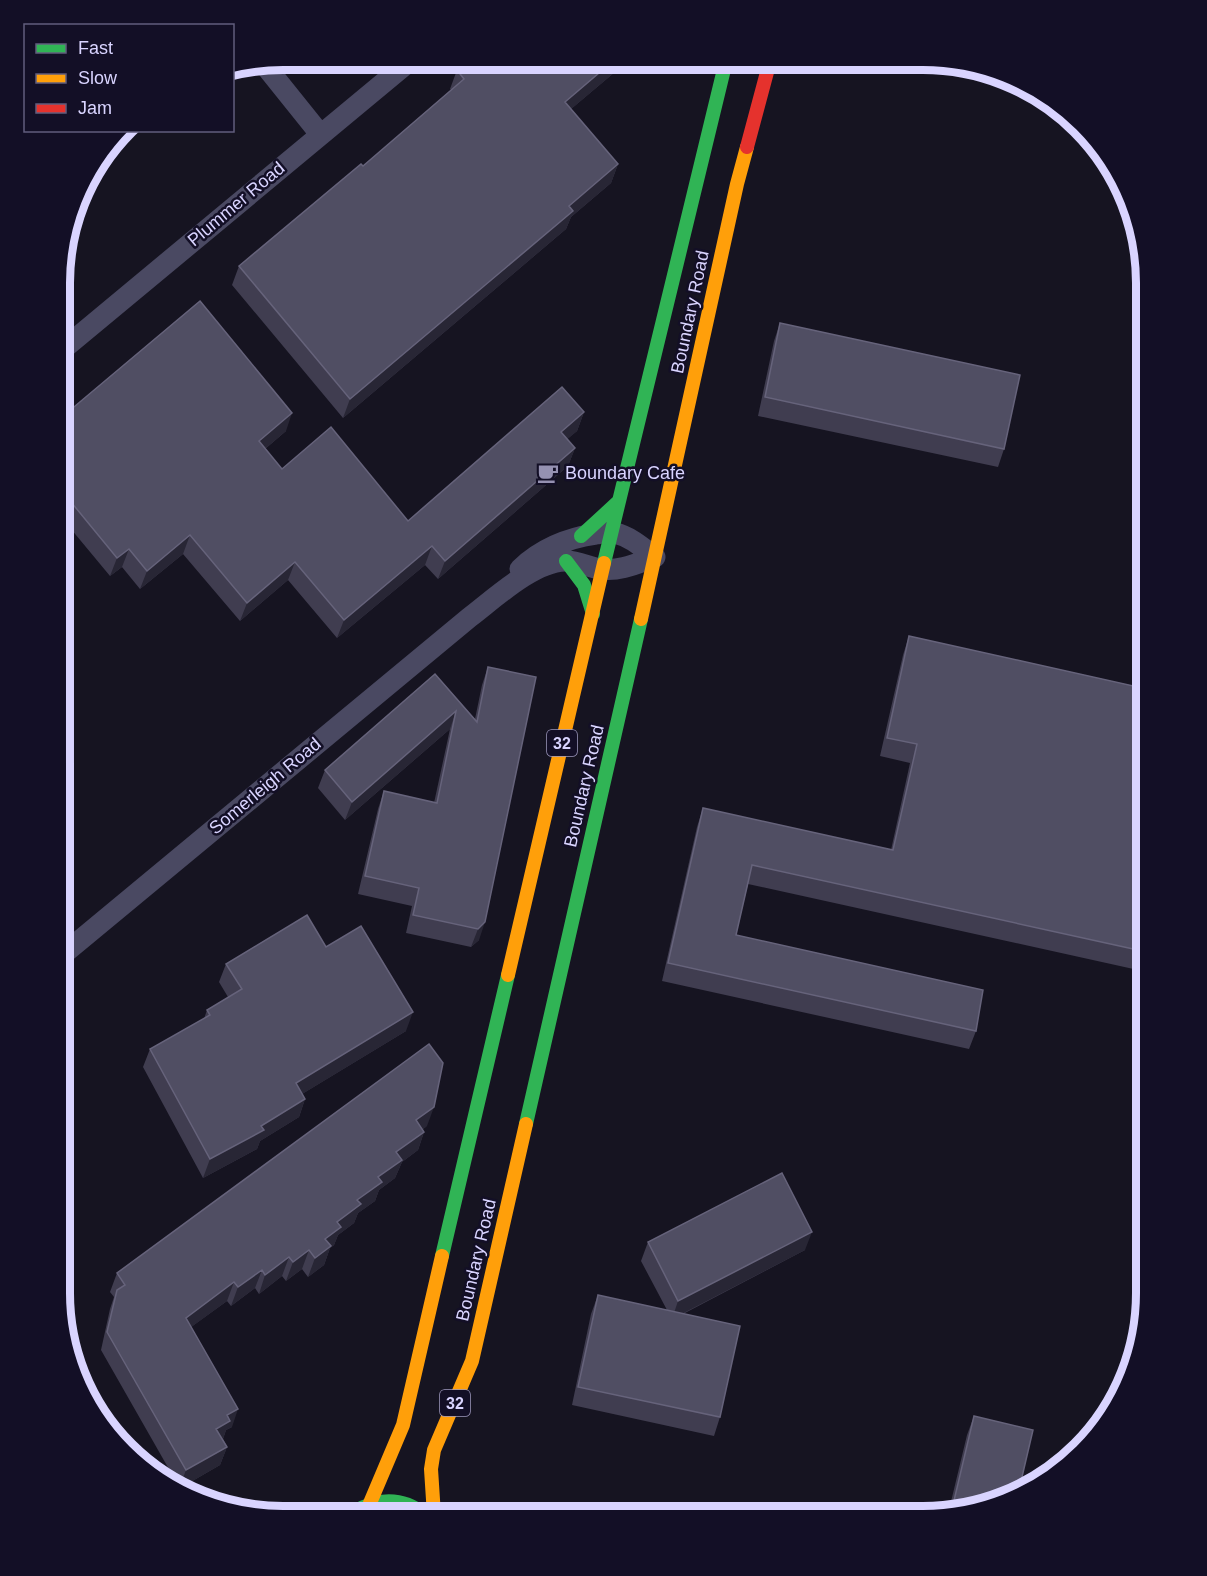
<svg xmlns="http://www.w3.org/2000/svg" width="1207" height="1576" font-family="Helvetica,sans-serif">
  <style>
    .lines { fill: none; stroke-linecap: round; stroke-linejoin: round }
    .street { stroke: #4a4962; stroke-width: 21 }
    .fast { stroke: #30b455; stroke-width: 14 }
    .slow { stroke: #ff9f0a; stroke-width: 14 }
    .jam { stroke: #e5322d; stroke-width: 14 }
    .wall { fill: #403d50 }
    .shaded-wall { fill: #282635 }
    .building { fill: #504e63; stroke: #66637b; stroke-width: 1.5 }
    .labels { text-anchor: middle; stroke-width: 5; stroke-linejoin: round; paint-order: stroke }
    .shield { fill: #130f26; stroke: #9e99be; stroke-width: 1.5 }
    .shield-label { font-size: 16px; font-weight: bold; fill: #d9d4ff }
    .street-label { font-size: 18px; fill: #d9d4ff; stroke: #130f26 }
    .poi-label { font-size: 18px; fill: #d9d4ff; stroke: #130f26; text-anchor: start }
    .rim { fill: none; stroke: #d9d4ff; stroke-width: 8 }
  </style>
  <rect width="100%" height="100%" fill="#161421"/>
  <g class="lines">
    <!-- street -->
    <path class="street" d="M263 63 320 134
      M62 350 411 60
      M520 569C542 548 567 538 596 534 602 533 609 531 615 533 631 537 642 547 655 557
      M61 956 470 617C495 598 533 562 565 561 577 560 590 568 601 569 619 572 638 563 655 557"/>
    <!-- fast -->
    <path class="fast" d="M581 536 618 502
      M566 561 584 585 593 614
      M604 563 726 61
      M526 1124 641 619
      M442 1256 508 975
      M352 1513C376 1498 402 1496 425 1515"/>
    <!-- slow -->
    <path class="slow" d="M641 619 737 184 747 147
      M508 975 604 563
      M370 1503 403 1425 442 1256
      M434 1515 431 1469 434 1450 472 1361 526 1124"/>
    <!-- jam -->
    <path class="jam" d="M747 147 770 61"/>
  </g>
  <!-- wall -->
  <path class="wall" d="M468 61H628L571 109 618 164 611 183 571 217 566 229 343 418 232 285 239 266 363 166 451 90 450 89 457 70Z
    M780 323 1004 449 998 467 758 416 774 341Z
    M584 412 577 431 567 439 575 448 568 466 438 579 425 565 337 638 288 580 240 621 183 554 140 589 122 567 110 576 61 517 62 417 286 431 265 449 282 469 408 521Z
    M909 636 1147 689V972L748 884 736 935 976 1031 969 1049 662 981 697 827 703 808 891 850 910 763 880 756 903 655Z
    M488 667 479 940 471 947 406 933 412 906 358 894 378 809 384 791 434 803 450 729 345 820 318 788 325 770 435 674 475 719 482 685Z
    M326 947 406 1031 302 1094 305 1099 299 1117 260 1141 257 1149 203 1178 143 1067 150 1049 204 1019 207 1010 228 997 219 982 226 964Z
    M427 1126 423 1129 424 1132 418 1150 402 1162 395 1178 379 1190 375 1201 358 1213 354 1223 338 1235 334 1245 330 1248 324 1265 308 1277 302 1269 286 1281 282 1276 259 1294 255 1288 231 1306 227 1301 191 1327 232 1427 226 1430 223 1439 227 1447 220 1465 182 1487 178 1485 101 1350 110 1309 114 1297 110 1292 117 1273Z
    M648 1242 805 1250 683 1314 720 1417 714 1436 572 1405 591 1314 598 1295 667 1310 641 1261Z
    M974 1416 1018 1494 949 1510 967 1435Z"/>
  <!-- shaded-wall -->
  <path class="shaded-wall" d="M613 61H628L558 120 565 102Z
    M618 164 611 183 571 217 566 229 343 418 350 399 569 206Z
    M584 412 577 431 555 450 561 432Z
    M292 413 286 431 252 460 259 441Z
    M575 448 568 466 438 579 445 561Z
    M190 535 183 554 140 589 147 571Z
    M432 546 425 565 337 638 344 620Z
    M129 549 122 567 110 576 117 558Z
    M295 562 288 580 240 621 247 603Z
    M456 711 450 729 345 820 352 802Z
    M485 922 479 940 471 947 478 929Z
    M413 1012 406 1031 289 1102 296 1083Z
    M305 1099 299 1117 260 1141 257 1149 203 1178 210 1159 261 1126Z
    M434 1107 427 1126 410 1139 416 1120Z
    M424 1132 418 1150 402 1162 395 1178 379 1190 375 1201 358 1213 354 1223 338 1235 334 1245 330 1248 324 1265 308 1277 315 1258 325 1239 337 1222 378 1177 396 1152Z
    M812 1232 805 1250 672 1319 678 1301Z
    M309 1250 302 1269 286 1281 293 1262Z
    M289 1257 282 1276 259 1294 265 1275Z
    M262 1270 255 1288 231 1306 238 1287Z
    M234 1282 227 1301 179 1336 186 1318Z
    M238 1409 232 1427 226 1430 223 1439 210 1447 216 1429 227 1415Z
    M227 1447 220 1465 182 1487 180 1486 186 1470Z"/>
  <!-- building -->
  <path class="building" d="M468 61H613L565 102 618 164 569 206 573 211 350 399 239 266 361 164 363 166 464 79 457 70Z
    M200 301 292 413 259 441 282 469 331 427 408 521 562 387 584 412 561 432 575 448 445 561 432 546 344 620 295 562 247 603 190 535 147 571 129 549 117 558 62 491V417Z
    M780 323 1020 375 1004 449 765 397Z
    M909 636 1147 689V952L752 865 736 935 983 990 976 1031 668 963 703 808 893 850 917 744 887 738Z
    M488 667 536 677 485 922 478 929 413 915 419 888 365 876 384 791 437 803 456 711 352 802 325 770 435 674 477 722Z
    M307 915 326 947 361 926 413 1012 296 1083 305 1099 261 1126 264 1130 210 1159 150 1049 210 1015 207 1010 242 989 226 964Z
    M429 1044 443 1063 434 1107 416 1120 424 1132 396 1152 402 1160 378 1177 382 1182 357 1200 361 1204 337 1222 341 1227 325 1239 331 1246 315 1258 309 1250 293 1262 289 1257 265 1275 262 1270 238 1287 234 1282 186 1318 238 1409 227 1415 230 1421 216 1429 227 1447 186 1470 107 1332 117 1290 125 1285 117 1273Z
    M782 1173 812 1232 678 1301 648 1242Z
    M598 1295 740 1326 720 1417 578 1387Z
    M974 1416 1033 1430 1018 1494 952 1509Z"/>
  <!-- icons -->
  <defs>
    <symbol id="cafe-bare" viewBox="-9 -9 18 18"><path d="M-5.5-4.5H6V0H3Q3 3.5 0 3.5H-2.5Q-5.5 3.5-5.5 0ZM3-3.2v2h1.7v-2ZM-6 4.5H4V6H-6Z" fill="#9591b1" stroke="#130f26" stroke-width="2.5" paint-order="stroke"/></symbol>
  </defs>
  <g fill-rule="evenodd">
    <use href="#cafe-bare" x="533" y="458" width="30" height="30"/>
  </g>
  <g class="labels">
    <!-- shield labels -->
    <g class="shield">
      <rect x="547" y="730" width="30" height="26" rx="4.5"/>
      <rect x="440" y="1390" width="30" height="26" rx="4.5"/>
    </g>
    <g class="shield-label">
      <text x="562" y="749">32</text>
      <text x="455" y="1409">32</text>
    </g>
    <!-- street labels -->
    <g class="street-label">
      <text transform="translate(236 204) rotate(-40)" y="6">Plummer Road</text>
      <text transform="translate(690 312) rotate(-78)" y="6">Boundary Road</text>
      <text transform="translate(265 786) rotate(-40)" y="6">Somerleigh Road</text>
      <text transform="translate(584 786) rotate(-77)" y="6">Boundary Road</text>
      <text transform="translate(476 1260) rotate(-77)" y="6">Boundary Road</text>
    </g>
    <!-- poi labels -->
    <g class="poi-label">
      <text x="565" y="479">Boundary Cafe</text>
    </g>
  </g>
  <!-- crop -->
  <path d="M0 0H1207V1576H0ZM283 70H923A213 213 0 0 1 1136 283V1293A213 213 0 0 1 923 1506H283A213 213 0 0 1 70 1293V283A213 213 0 0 1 283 70Z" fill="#130f26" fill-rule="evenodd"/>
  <path class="rim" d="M283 70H923A213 213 0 0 1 1136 283V1293A213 213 0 0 1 923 1506H283A213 213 0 0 1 70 1293V283A213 213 0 0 1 283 70Z"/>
  <!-- legend -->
  <rect x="24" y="24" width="210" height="108" fill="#130f26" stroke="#625e7d" stroke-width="1.5"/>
  <rect x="36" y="44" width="30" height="9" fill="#30b455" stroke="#625e7d" stroke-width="1.5"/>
  <text x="78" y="54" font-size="18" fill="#d9d4ff">Fast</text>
  <rect x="36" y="74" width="30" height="9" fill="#ff9f0a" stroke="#625e7d" stroke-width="1.5"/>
  <text x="78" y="84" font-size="18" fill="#d9d4ff">Slow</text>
  <rect x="36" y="104" width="30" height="9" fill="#e5322d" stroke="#625e7d" stroke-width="1.5"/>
  <text x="78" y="114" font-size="18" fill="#d9d4ff">Jam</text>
</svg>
